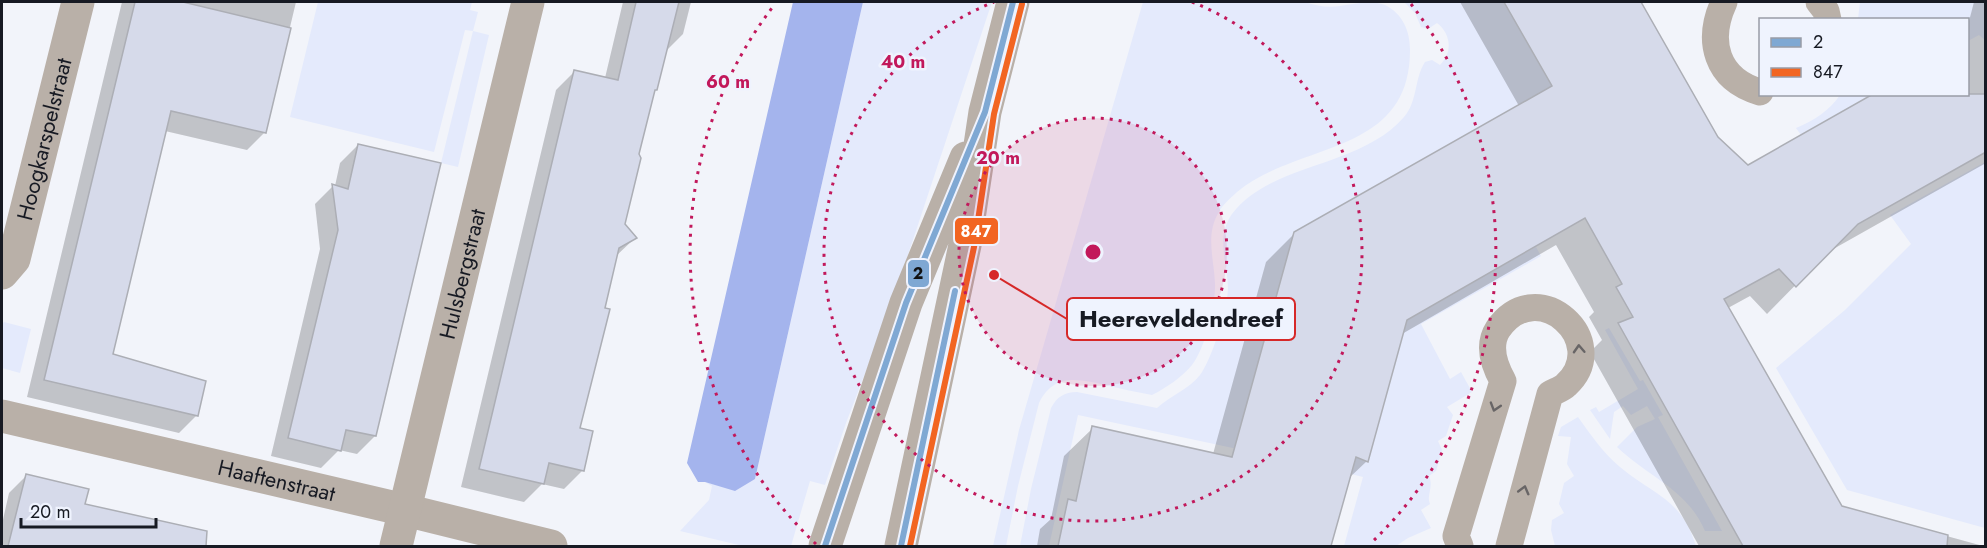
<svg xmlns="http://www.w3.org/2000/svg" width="1987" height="548" font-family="Jost,sans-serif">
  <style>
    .green { fill: #e4eafc }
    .water { fill: #a4b4ed }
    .shadow { fill: #0003 }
    .building { fill: #d6daea; stroke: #acaeb5; stroke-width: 1.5 }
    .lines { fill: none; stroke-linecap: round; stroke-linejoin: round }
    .service { stroke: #b9b0a8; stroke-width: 27 }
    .minor { stroke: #b9b0a8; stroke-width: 33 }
    .tertiary { stroke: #b9b0a8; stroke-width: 33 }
    .bus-1-casing { stroke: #eff3fe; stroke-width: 10 }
    .bus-2-casing { stroke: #eff3fe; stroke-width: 10 }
    .bus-1 { stroke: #7fa8d3; stroke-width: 6 }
    .bus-2 { stroke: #f26522; stroke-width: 6 }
    .oneway { stroke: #686566 }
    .ring { fill: none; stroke: #c2185b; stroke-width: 3; stroke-dasharray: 3 6 }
    .labels { text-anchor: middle; stroke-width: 5; stroke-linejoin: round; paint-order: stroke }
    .street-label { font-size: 22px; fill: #171a23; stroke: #eff3fe }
    .centre { fill: #c2185b; stroke: #eff3fe; stroke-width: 3 }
    .ring-label { font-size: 18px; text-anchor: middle; font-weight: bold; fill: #c2185b; stroke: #eff3fe; stroke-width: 5; stroke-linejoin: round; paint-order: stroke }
    .leader { fill: none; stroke: #d62828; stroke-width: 2 }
    .callout-dot { fill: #d62828; stroke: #eff3fe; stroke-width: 2 }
    .callout { fill: #eff3fe; stroke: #d62828; stroke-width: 2 }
    .callout-label { font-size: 24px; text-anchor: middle; font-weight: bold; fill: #171a23 }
    .line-badge { stroke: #eff3fe; stroke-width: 2 }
    .badge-label { font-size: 16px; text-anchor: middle; font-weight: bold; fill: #fff }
    .pale-badge-label { font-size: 16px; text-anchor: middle; font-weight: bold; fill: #111 }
  </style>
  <rect width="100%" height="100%" fill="#f2f4fa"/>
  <!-- green -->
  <path class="green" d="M318 2H472L470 10 478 12 473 31 489 35 458 167 441 163 473 31 465 30 434 152 290 117Z
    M863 2H992L892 303 846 423 825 485 810 481 791 546H743L680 531 709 500 712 486 705 482 731 489 755 479Z
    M1143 2H1305C1317 6 1328 8 1340 6 1356 4 1370 0 1385 5 1403 14 1410 31 1410 50 1410 156 1299 141 1237 192 1231 198 1223 204 1219 212 1205 234 1214 259 1215 283 1216 304 1205 349 1192 365 1182 377 1166 388 1152 395 1137 392 1121 389 1105 385 1078 379 1054 373 1039 403L1018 486 1006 546H993L1019 430Z
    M1404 2H1504L1558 97 1247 451 1078 415 1049 546H1020L1031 489 1051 408C1057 397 1064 392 1077 392L1157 408C1170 396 1189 389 1200 375 1212 359 1227 310 1228 289 1228 263 1215 238 1232 214 1272 162 1360 168 1404 117 1418 101 1414 79 1425 62L1432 60 1440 65C1453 52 1451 34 1437 23L1428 29 1421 27 1415 13Z
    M1860 2H1985V40L1979 35 1968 41V20L1858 19Z
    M1840 95H1873L1801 135 1796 128C1815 120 1829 111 1840 95Z
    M1985 162V528L1847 490 1776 368 1845 310 1911 244 1890 215Z
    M1536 247 1541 256 1421 324 1450 379 1461 372 1472 392 1447 407 1453 415 1446 436 1438 441 1442 450 1436 471 1429 476C1434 487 1426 495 1430 504L1421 510 1431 528 1408 538 1396 546H1344L1363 477 1351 474 1396 312 1526 249 1527 252Z
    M4 322 31 329 20 373 2 368V324Z
    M1609 328 1640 381 1643 380 1663 415 1658 417 1722 531H1705C1688 490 1647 476 1617 447L1637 427 1655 419 1647 406 1631 415 1623 406 1614 412 1610 439 1590 410 1596 407 1599 412 1638 389 1605 330Z
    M1578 417C1591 435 1603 453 1620 467 1655 496 1681 498 1696 546H1555L1551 530 1552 520 1564 513 1559 504 1564 483 1574 476 1567 464 1571 437 1558 436 1561 427Z"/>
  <!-- water -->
  <path class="water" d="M793 2H863L755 479 735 491 705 482H698L687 463Z"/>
  <!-- shadow -->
  <path class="shadow" d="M122 2H296L265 132 247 150 165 131 111 355 197 415 179 433 27 397Z
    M623 2H691L683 34 665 52 652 93 624 225 635 238 615 257 579 429 591 432 582 471 564 489 542 484 524 502 461 487 556 90 575 71 605 78Z
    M1460 2H1639L1717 138 1748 167 1968 94V25L1974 2H1986V163L1828 252 1767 314 1750 296 1728 308 1841 507 1983 546H1699L1590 352 1602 340 1589 317 1594 312 1556 245 1402 334 1367 461 1348 479 1330 546H1037L1040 529 1051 519 1064 456 1093 428 1213 454 1266 262 1295 233 1519 106Z
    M358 145 375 436 357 454 339 450 321 468 271 456 320 249 315 204 333 186H335L340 163Z
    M26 476 83 506 171 524 166 546H2V524L9 493Z"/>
  <!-- building -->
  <path class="building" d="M135 2H183L291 28 266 133 171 111 113 354 206 381 198 416 44 380Z
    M636 2H679L657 90H655L639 154 641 158 625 224 637 238 619 248 605 308 610 309 580 428 593 431 584 471 549 463 544 484 479 469 574 70 618 80Z
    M1504 2H1641L1718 137 1748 165 1873 94H1986V152L1858 224 1796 287 1779 269 1724 299 1842 506 1948 535 1947 546H1743L1618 323 1633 317 1616 287 1622 284 1585 218 1407 320 1368 462 1356 457 1331 546H1058L1068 499 1076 501 1092 426 1232 457 1294 232 1552 86Z
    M358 144 441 163 376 436 346 430 341 451 288 438 338 230 332 184 348 189Z
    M26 474 89 489 85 504 207 531 206 546H8Z"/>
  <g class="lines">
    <!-- service -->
    <path class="service" d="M1724 2C1706 41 1716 79 1760 92
      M1819 2 1826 11 1828 20
      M1460 546 1456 536 1503 381C1494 365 1487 346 1498 329 1538 272 1613 342 1566 385 1562 389 1555 391 1550 394L1509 546"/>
    <!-- minor -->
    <g class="minor">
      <path id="s1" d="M2 273 14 259 78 2"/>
      <path id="s2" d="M2 416 405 510 551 546"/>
      <path id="s3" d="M396 546 528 2"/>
    </g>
    <!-- tertiary -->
    <path class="tertiary" d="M825 546 906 303 966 158
      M901 546 965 245 985 112 1013 2"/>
    <defs>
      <path id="bus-1" d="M825 546 906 303 985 112 1013 2
        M901 546 955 291"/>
      <path id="bus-2" d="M910 546 974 247 994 114 1022 4"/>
    </defs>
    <!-- bus-1 casing -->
    <use href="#bus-1" class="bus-1-casing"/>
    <!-- bus-2 casing -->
    <use href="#bus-2" class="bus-2-casing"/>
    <!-- bus-1 -->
    <use href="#bus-1" class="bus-1"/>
    <!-- bus-2 -->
    <use href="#bus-2" class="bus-2"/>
  </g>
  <!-- one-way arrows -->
  <defs><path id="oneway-chevron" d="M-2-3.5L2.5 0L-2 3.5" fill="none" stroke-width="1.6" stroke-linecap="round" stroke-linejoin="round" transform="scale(1.5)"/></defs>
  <g class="oneway">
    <use href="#oneway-chevron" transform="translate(1579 349) rotate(-93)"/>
    <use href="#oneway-chevron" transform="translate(1495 407) rotate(107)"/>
    <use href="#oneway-chevron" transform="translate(1524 490) rotate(-75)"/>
  </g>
  <!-- distance rings -->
  <circle cx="1093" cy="252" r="134" fill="#c2185b" fill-opacity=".12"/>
  <g class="ring">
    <circle cx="1093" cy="252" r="134"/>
    <path d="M1192 2A269 269 0 1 1 994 2"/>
    <path d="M816 544A403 403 0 0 1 775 4M1411 4A403 403 0 0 1 1370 544"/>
  </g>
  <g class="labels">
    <!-- street labels -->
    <g class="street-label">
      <text dy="8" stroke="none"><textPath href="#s1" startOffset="142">Hoogkarspelstraat</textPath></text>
      <text dy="8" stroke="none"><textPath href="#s3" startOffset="280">Hulsbergstraat</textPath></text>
      <text dy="8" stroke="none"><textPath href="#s2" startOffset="282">Haaftenstraat</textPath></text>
    </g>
  </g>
  <circle cx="1093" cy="252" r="9" class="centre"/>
  <g class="ring-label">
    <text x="903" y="68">40 m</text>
    <text x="728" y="88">60 m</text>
    <text x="998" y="164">20 m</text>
  </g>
  <!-- callouts -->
  <path class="leader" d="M994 275L1067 319"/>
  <circle class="callout-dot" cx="994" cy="275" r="6"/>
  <rect class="callout" x="1067" y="298" width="228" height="42" rx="6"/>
  <g class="callout-label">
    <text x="1181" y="327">Heereveldendreef</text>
  </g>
  <g class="line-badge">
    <rect x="954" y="217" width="45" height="28" rx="6" fill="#f26522"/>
    <rect x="907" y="259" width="23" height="29" rx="6" fill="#7fa8d3"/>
  </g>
  <g class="badge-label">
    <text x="976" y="237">847</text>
  </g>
  <g class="pale-badge-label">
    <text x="918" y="279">2</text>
  </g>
  <!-- border -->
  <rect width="1987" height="548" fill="none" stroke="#171a23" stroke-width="6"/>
  <!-- legend -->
  <rect x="1759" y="18" width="210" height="78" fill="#eff3fe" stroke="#999ca6" stroke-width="1.5"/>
  <rect x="1771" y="38" width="30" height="9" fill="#7fa8d3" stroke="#999ca6" stroke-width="1.5"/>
  <text x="1813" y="48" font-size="18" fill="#171a23">2</text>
  <rect x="1771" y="68" width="30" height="9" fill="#f26522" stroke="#999ca6" stroke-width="1.5"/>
  <text x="1813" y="78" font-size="18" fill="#171a23">847</text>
  <!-- scale -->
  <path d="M21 518v9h135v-9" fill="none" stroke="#171a23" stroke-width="3"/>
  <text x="30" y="518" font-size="18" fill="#171a23" stroke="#eff3fe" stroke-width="4.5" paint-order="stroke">20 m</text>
</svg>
